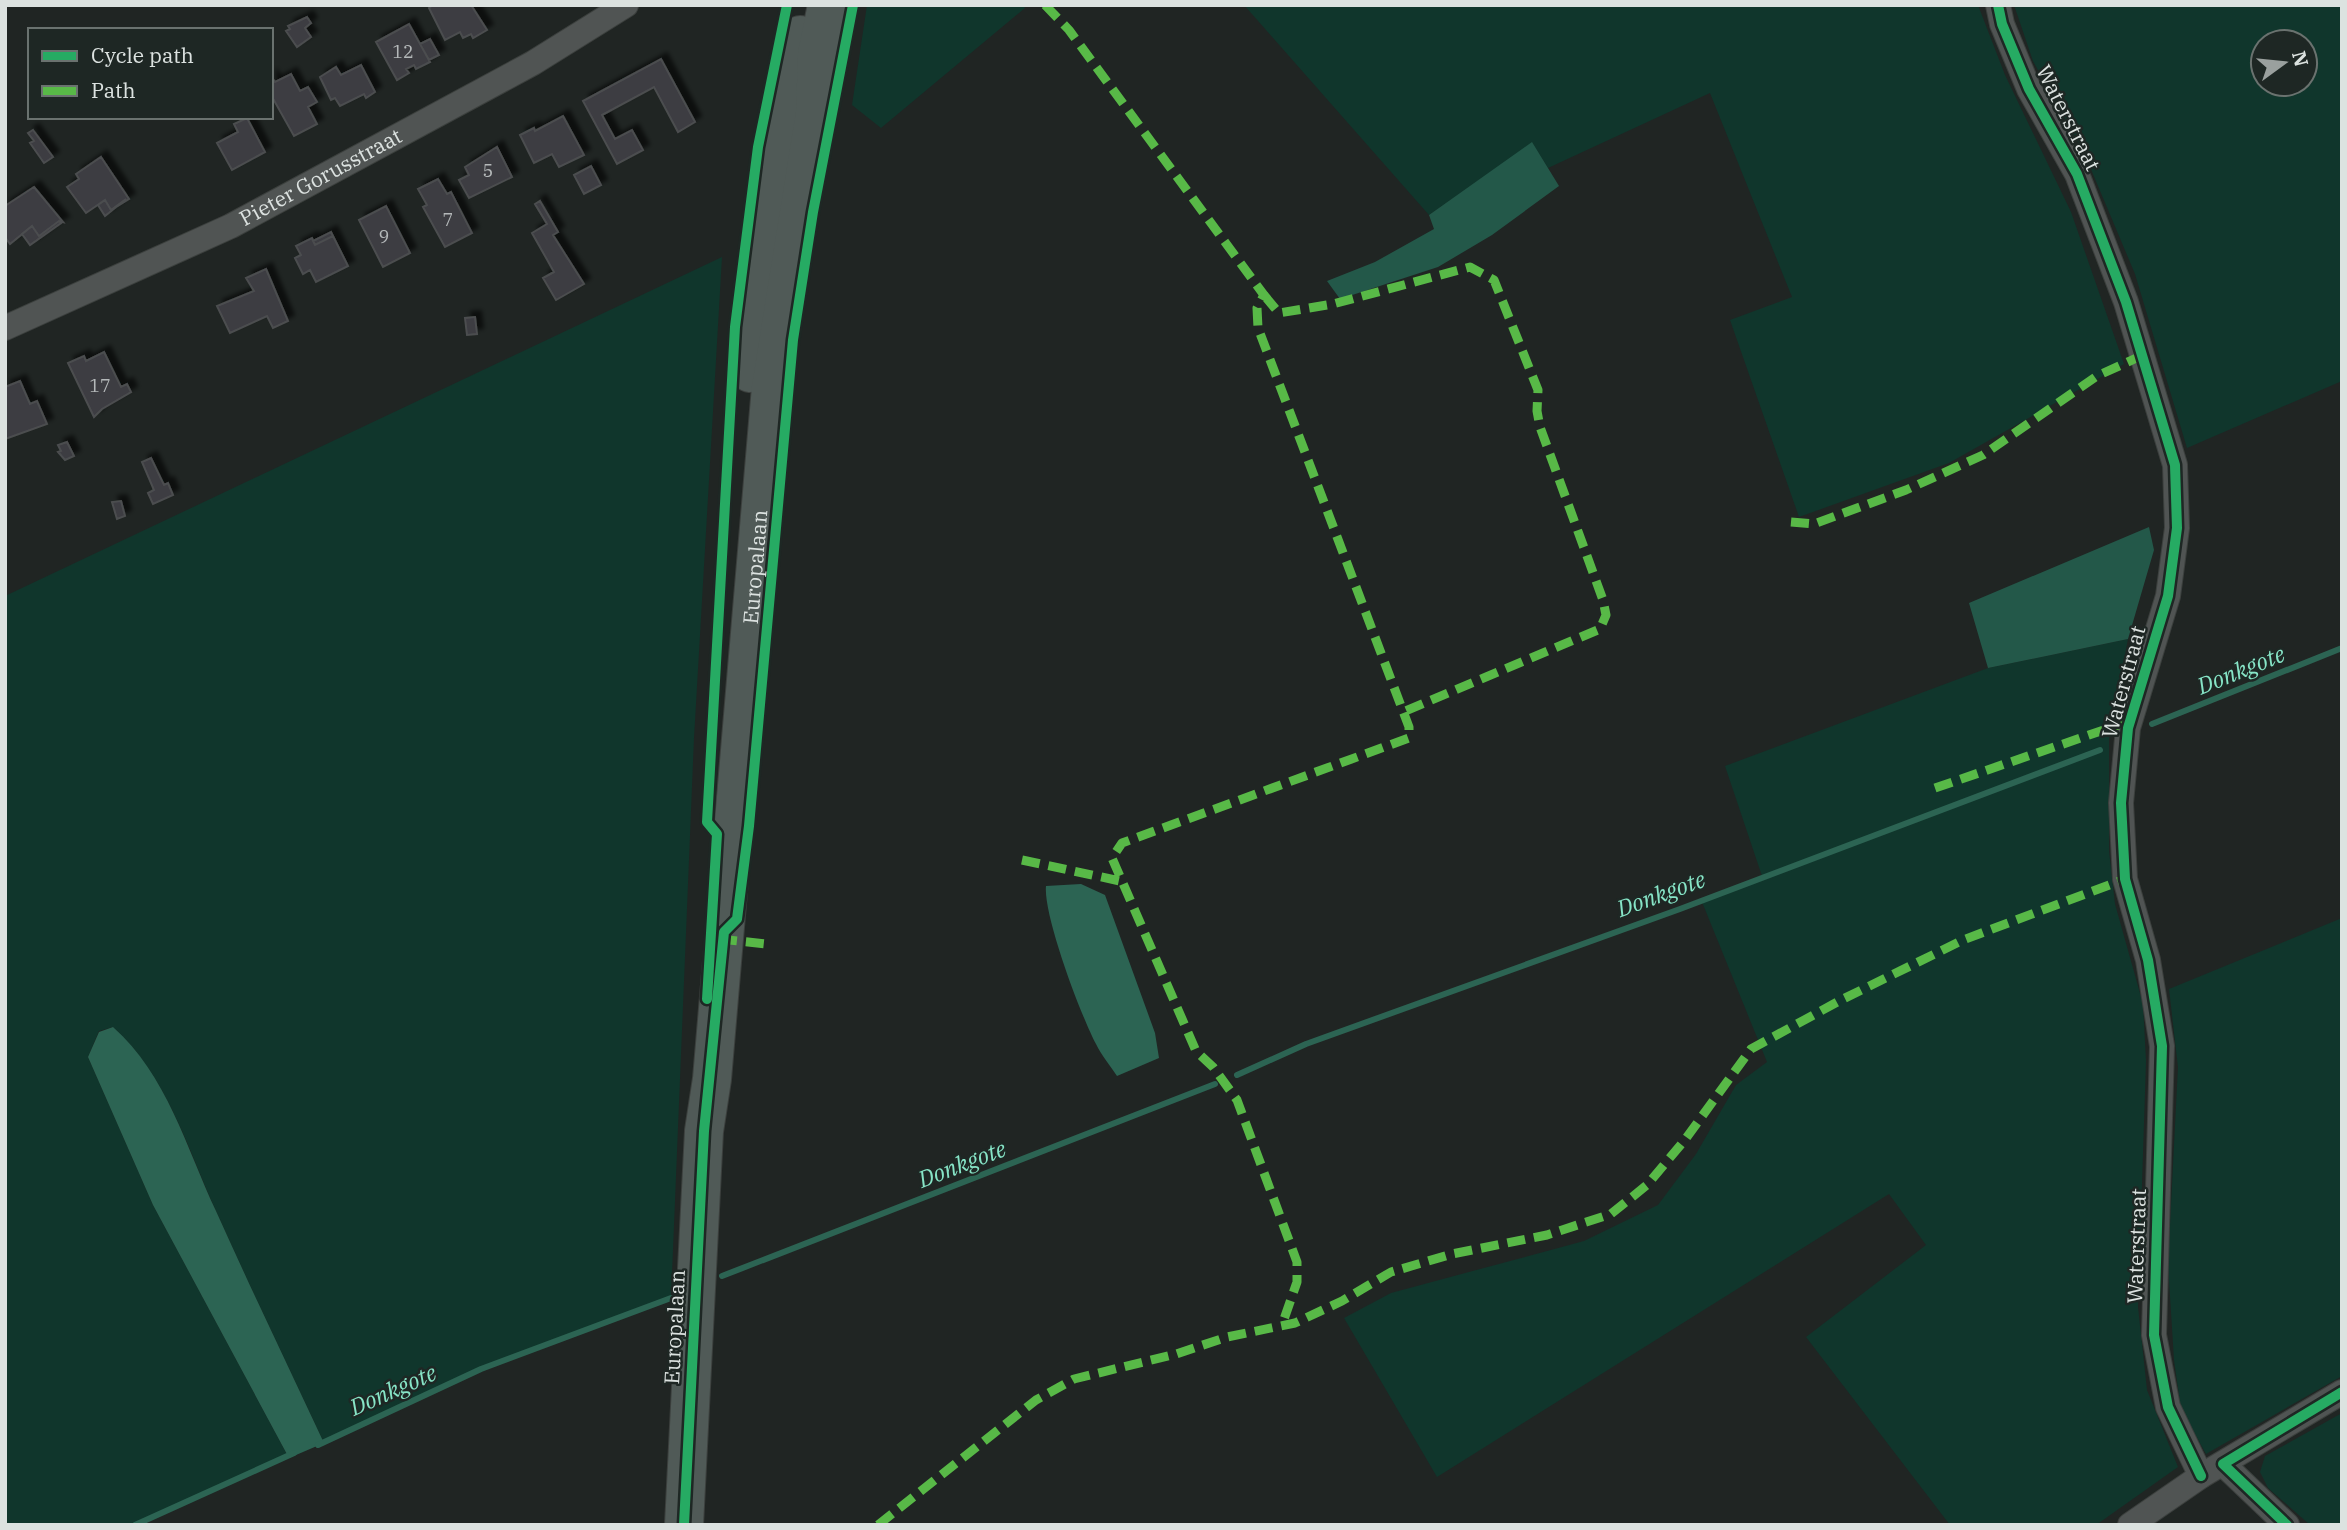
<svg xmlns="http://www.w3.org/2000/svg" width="2347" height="1530" font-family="'IBM Plex Serif',serif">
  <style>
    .green { fill: #10362c; fill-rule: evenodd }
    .forest { fill: #235849 }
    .water { fill: #2c6453 }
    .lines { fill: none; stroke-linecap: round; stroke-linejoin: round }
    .stream { stroke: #2c6453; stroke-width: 6 }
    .building { fill: #3d3c43; stroke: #4c4e4f; stroke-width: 2; filter: url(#shadow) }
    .minor-casing { stroke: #3c403e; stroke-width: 26 }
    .primary-casing { stroke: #3c403e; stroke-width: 40 }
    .minor { stroke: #505453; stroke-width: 24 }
    .primary { stroke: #505a57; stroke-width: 38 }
    .quiet { stroke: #58b947; stroke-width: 9; stroke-dasharray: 18 9; stroke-linecap: butt }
    .cycleway-casing { stroke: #1e2724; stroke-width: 15 }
    .cycleway { stroke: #26ab63; stroke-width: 10 }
    .labels { text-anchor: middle; stroke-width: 5; stroke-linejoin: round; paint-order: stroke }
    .number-label { font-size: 18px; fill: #b4b8b9 }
    .street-label { font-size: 21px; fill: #dce2e0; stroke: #1e2724 }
    .water-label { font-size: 23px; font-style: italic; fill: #87e5c7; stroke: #1e2724 }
  </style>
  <defs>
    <filter id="shadow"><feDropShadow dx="6" dy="-6" stdDeviation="2" flood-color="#0009"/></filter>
  </defs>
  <rect width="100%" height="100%" fill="#202523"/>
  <!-- green -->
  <path class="green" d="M867 5H1023L1025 8 881 128 852 105Z
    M1244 5H1978L2005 75 2071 212 2124 364 1949 463 1799 517 1730 320 1792 297 1710 93 1548 168 1532 143 1429 215Z
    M2014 5H2342V381L2187 448 2135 274 2085 155 2033 61ZM2263 42H2305V84H2263Z
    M722 257 694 738 671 1298 481 1369 324 1443C288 1366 251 1289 216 1211 187 1147 167 1076 113 1027L99 1031 88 1057 153 1205 289 1458 135 1525H5V596Z
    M2128 639 2109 739V851L2115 904 2143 1004 2146 1061 2138 1307 2147 1390 2178 1467 2096 1525H1950L1806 1337 1926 1245 1889 1194 1437 1477 1344 1318 1391 1293 1584 1241 1658 1205 1696 1154 1736 1085 1767 1062 1702 902 1763 879 1725 766 1988 668Z
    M2342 918V1376L2206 1454 2181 1409 2174 1360 2168 1264 2178 1067 2169 989Z
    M2342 1413V1525H2310L2268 1488 2260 1472 2265 1456Z"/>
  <!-- forest -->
  <path class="forest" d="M1532 142 1559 186 1492 235 1438 267 1340 299 1327 281 1375 262 1434 229 1429 215Z
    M2149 527 2154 550 2128 639 1988 668 1969 603Z"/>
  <!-- water -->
  <path class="water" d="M1081 884 1105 895 1155 1033 1159 1058 1117 1076C1110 1065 1101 1055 1096 1044 1081 1016 1043 915 1046 886Z
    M113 1027C167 1075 186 1147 216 1211 251 1289 288 1366 324 1443L289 1458 153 1205 88 1057 99 1032Z"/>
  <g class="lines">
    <!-- stream -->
    <path class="stream" d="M2152 724 2342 648
      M1237 1075 1306 1044 1680 909 2100 750
      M722 1276 1215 1084
      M318 1445 481 1369 671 1298
      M135 1525 294 1453"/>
  </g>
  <!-- building -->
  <path class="building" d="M433 5H471L487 30 473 38 471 34 463 38 460 32 445 40 429 8Z
    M307 17 311 23 305 28 311 37 297 47 286 31 290 29 288 26Z
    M409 24 430 62 416 69 414 65 406 69 409 73 397 80 376 42Z
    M430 39 439 55 429 60 420 44Z
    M661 59 695 122 678 132 654 87 602 115 615 139 632 130 643 150 617 164 583 101Z
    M361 65 375 92 366 98 364 94 340 106 335 98 331 100 320 77 336 67 341 75Z
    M291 74 300 91 308 87 317 102 308 107 317 124 294 136 271 95V76L275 82Z
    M563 116 584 155 559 167 552 154 534 163 520 135 534 128 535 131Z
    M247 118 265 152 232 170 217 143 238 132 234 124Z
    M33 130 53 157 44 163 30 143 34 141 28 133Z
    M497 147 512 177 469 198 459 180 469 175 465 167Z
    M101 157 129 199 111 210 105 200 86 213 67 187 79 179 76 174Z
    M591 166 601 185 584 194 574 175Z
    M438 179 447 194 451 192 472 233 445 247 423 207 427 205 418 189Z
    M34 187 63 222 59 221 39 236 32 226 10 244 5 237V206Z
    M126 199 105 216 98 205 105 200 111 210Z
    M540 201 558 232 553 235 584 284 556 300 543 278 554 272 532 233 547 224 535 204Z
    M386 206 410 253 383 267 359 220Z
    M59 221 61 223 30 245 22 234 32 226 39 236Z
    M331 232 333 236 315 245 313 241Z
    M333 236 348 266 316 282 310 270 303 274 295 258 301 255 296 246 312 238 315 245Z
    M266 269 288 321 273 328 267 316 230 333 217 306 254 291 246 278Z
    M475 317 477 334 467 335 465 318Z
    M104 352 121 387 127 384 131 392 102 409 94 417 68 363 84 356 86 361Z
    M20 381 30 404 37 401 47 424 5 439V387Z
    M67 442 74 456 65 460 58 452 61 451 58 445Z
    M151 458 164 485 168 483 173 495 153 504 148 493 154 490 142 462Z
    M121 501 125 516 117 519 112 502Z"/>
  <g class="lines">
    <defs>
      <g id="minor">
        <path d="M1998 5 2002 24 2029 89 2077 174 2126 302 2175 465 2177 528 2168 596 2128 728 2121 803 2125 879 2148 960 2162 1046 2154 1335 2168 1407 2201 1476"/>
        <path id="s1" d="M5 328 231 226 533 63 626 5"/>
        <path d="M2223 1464 2287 1525"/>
        <path d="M2130 1525 2201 1476 2342 1392"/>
      </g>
      <g id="primary">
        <path d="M750 373 760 244 800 35"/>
        <path id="s2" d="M684 1525 704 1131 712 1079 771 387 815 113 817 54 827 5"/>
      </g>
    </defs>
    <!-- minor casing -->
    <use href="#minor" class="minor-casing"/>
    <!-- primary casing -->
    <use href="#primary" class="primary-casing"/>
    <!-- minor -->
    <use href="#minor" class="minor"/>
    <!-- primary -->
    <use href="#primary" class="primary"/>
    <!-- quiet -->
    <path class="quiet" d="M1045 5 1069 30 1264 295 1257 308 1258 328 1409 727V738L1122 843 1112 858 1196 1051 1213 1067 1237 1100 1297 1262V1282L1282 1325
      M1264 295 1279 313 1333 304 1470 267 1494 280 1538 390 1537 411 1540 427 1603 600 1606 615 1600 629 1403 712
      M1791 522 1814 524 1906 490 1983 455 2097 376 2143 355
      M1935 788 2130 721
      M1022 860 1120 881
      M719 939 767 944
      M878 1525 1036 1400 1074 1379 1176 1354 1227 1337 1295 1323 1342 1301 1391 1272 1452 1254 1547 1235 1611 1214 1647 1185 1684 1141 1751 1049 1841 1000 1963 940 2125 879"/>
    <defs>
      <path id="cycleway" d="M1998 5 2002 24 2029 89 2077 174 2126 302 2175 465 2177 528 2168 596 2128 728 2121 803 2125 879 2148 960 2162 1046 2154 1335 2168 1407 2201 1476
        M707 999 717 834 707 822 735 327 758 147 787 5
        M684 1525 704 1131 724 932 737 919 749 826 793 340 813 212 853 5
        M2287 1525 2223 1464 2342 1392"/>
    </defs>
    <!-- cycleway casing -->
    <use href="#cycleway" class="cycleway-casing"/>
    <!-- cycleway -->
    <use href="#cycleway" class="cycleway"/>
  </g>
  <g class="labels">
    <!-- number labels -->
    <g class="number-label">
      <text x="403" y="58">12</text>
      <text x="488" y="177">5</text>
      <text x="448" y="226">7</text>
      <text x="384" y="243">9</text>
      <text x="100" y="392">17</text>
    </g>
    <!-- street labels -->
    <g class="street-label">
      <text transform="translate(2068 118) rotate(63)" y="7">Waterstraat</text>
      <text dy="7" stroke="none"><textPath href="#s1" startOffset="350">Pieter Gorusstraat</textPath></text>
      <text dy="7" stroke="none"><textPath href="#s2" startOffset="961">Europalaan</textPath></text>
      <text transform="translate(2124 682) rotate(-75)" y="7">Waterstraat</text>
      <text transform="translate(2137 1246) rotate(-88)" y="7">Waterstraat</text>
      <text transform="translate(675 1327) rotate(-87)" y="7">Europalaan</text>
    </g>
    <!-- water labels -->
    <g class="water-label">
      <text transform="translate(2241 670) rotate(-22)" y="8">Donkgote</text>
      <text transform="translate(1661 894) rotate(-20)" y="8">Donkgote</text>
      <text transform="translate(962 1164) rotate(-21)" y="8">Donkgote</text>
      <text transform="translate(393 1390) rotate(-24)" y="8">Donkgote</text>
    </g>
  </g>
  <!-- border -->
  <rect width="2347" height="1530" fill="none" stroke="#dce2e0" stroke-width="14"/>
  <!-- legend -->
  <rect x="28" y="28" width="245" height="91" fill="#1e2724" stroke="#6a726f" stroke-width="2"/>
  <rect x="42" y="51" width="35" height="10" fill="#26ab63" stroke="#6a726f" stroke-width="2"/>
  <text x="91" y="63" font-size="21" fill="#dce2e0">Cycle path</text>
  <rect x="42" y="86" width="35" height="10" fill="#58b947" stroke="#6a726f" stroke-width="2"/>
  <text x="91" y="98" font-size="21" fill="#dce2e0">Path</text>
  <!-- north arrow -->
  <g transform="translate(2284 63) rotate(75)"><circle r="33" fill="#1e2724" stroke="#6a726f" stroke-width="2"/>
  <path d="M0-5L12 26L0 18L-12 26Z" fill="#9aa09e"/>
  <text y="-10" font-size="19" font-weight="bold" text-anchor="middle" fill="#dce2e0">N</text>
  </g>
</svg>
